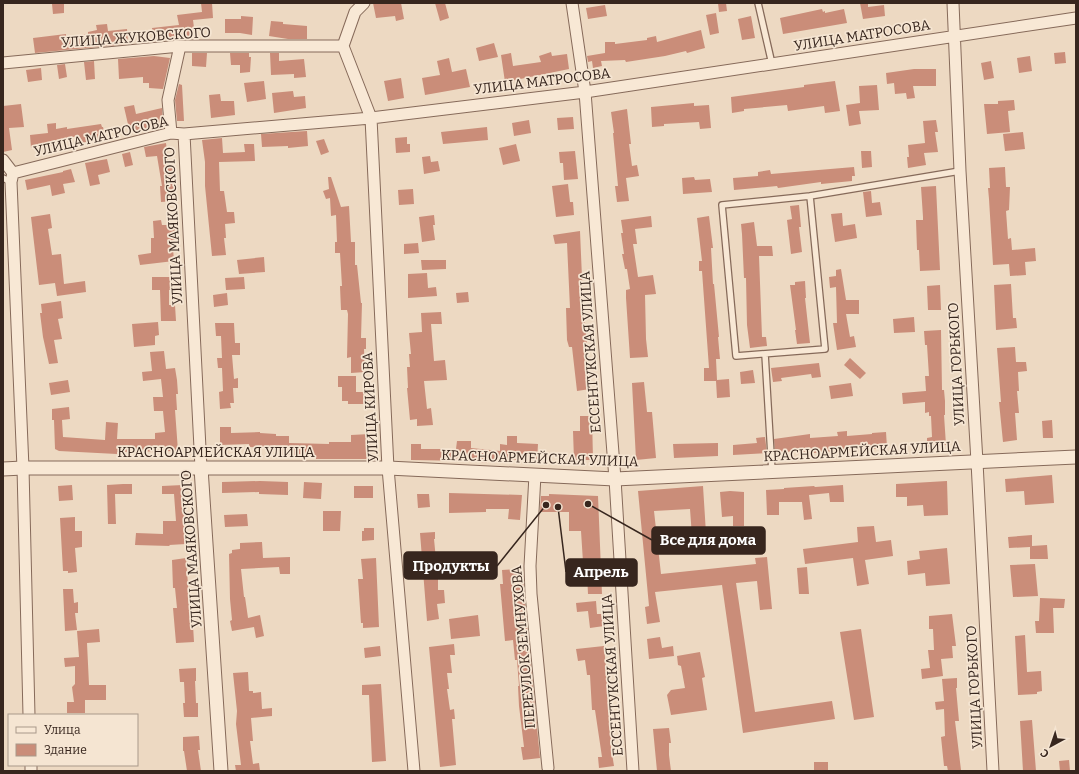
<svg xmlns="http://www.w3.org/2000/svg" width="1079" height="774" font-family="Bitter,serif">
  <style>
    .building { fill: #ca8d79 }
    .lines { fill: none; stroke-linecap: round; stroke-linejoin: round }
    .service-casing { stroke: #866a5a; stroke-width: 8 }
    .minor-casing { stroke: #866a5a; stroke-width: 13 }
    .tertiary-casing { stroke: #866a5a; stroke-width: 15 }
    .service { stroke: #f8e8d5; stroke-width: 5.5 }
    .minor { stroke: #f8e8d5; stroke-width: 11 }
    .tertiary { stroke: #f8e8d5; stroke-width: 13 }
    .labels { text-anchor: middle; stroke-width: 3.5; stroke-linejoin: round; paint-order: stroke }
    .street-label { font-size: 14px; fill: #37261e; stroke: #f5e5d2 }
    .leader { fill: none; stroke: #37261e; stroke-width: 1.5 }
    .callout-dot { fill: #37261e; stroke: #f5e5d2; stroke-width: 1.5 }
    .callout { fill: #37261e; stroke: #37261e; stroke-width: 1.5 }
    .callout-label { font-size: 15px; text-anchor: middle; font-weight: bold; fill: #fff }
  </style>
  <rect width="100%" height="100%" fill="#edd9c2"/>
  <!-- building -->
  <path class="building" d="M64 3V13L53 14 52 4Z
    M201 3H212L213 18 193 20 195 36 153 40 152 28 179 25 177 15 202 12Z
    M373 3H401L404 19 396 21 395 16 376 18Z
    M435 3H445L449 18 440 21Z
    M718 3H726L727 11 719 12Z
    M860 3H868V7L884 5 885 16 863 19Z
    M605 5 607 16 588 19 586 8Z
    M822 9 823 12 825 11V13L844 9 847 23 783 34 780 18Z
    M716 13 719 33 710 35 706 15Z
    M241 16 253 17 252 35 240 33H225V19H241Z
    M751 16 755 38 742 40 738 19Z
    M271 21 283 22V24L307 26V39H288L269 36Z
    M107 24 108 31 127 29 128 44 35 53 33 38 66 34V37L88 34V32L97 30 96 25Z
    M701 30 705 48 694 51 687 53 686 51 665 56 626 62 625 60 601 61 602 66 593 68 592 61 588 62 587 56 605 53V42H615V44L647 40V38L656 36 657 42Z
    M494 43 498 57 479 61 476 48Z
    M551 52 552 56 567 54 569 69 505 82 501 55 511 53 513 66 541 62 539 56Z
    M1065 52 1066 63 1055 64 1054 53Z
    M192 53H207L206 67 192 66Z
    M230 53H249V57H251L250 72 240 73V65H231Z
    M270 53H279V61L304 59 306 77 294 78V74L271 75Z
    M154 56 170 58 163 89 149 88V83H143V77L119 79 118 59Z
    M1030 56 1032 71 1019 73 1017 58Z
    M449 58 452 72 466 69 470 87 425 95 422 78 440 75 437 61Z
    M94 61 95 79 86 80 84 62Z
    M991 61 994 78 984 80 981 63Z
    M65 64 67 77 59 79 57 65Z
    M41 68 42 80 28 82 26 70Z
    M914 69H936V86H913L915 98 907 99 906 93 895 94 894 83 887 84 886 73Z
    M401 78 404 98 388 101 384 81Z
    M264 81 266 99 247 102 244 83Z
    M835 81 840 111 825 113 824 106 788 111 787 105 744 109V111L732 113 731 97 804 87V85Z
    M179 84 182 85 184 121H177L175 100Z
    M877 85 879 110 859 111 861 124 849 126 846 105 860 103 859 86Z
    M293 91 294 97 305 96 306 108 274 113 272 93Z
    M220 94 221 101H234L235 115 211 118 209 95Z
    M1014 100 1015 110 1008 111 1010 132 987 134 984 104H998V101Z
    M694 103V106L709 105 711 128 700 129 699 122 664 124V126L652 127 651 107Z
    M21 104 24 127 9 128 12 150 3 152V106Z
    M134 105 136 114 162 108 163 125 130 133 124 107Z
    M627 109 631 144H629L632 166 637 165 639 176 626 178 629 201 617 202 615 186H618L613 133H614L611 112Z
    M573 117 574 129 558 130 557 118Z
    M529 120 531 133 514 136 512 123Z
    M936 120 938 132H935L938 152 924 153 926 165 908 168 907 157H909L908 145 925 143 923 121Z
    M56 123V129L67 127V129L101 124 102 127H103L106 139 79 143 78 136 58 140V145L31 148 30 135 48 133 47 124Z
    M487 127 488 140 443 144 441 132Z
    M307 131 308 146 288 148V146L262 147 261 134Z
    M1023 132 1025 149 1005 151 1003 134Z
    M407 137V144H410V152L396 153 395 138Z
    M222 138 223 153 245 152 244 144H254L255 161 219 162 220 191H224L227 212H234L235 223 225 224 226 238H224L226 255 212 256 205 186V162L202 140Z
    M324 139 329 152 321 155 316 141Z
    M166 143 169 167 173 166 175 201 161 202 160 186H162L157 156 146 157 144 147Z
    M516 144 520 161 503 165 499 148Z
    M575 151 578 179 564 180 563 163H560L559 152Z
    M861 151H871L872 167 862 168Z
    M130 152 133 165 125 167 122 154Z
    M430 156 431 162 438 161 440 171 424 174 422 157Z
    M107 159 110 172 98 175 100 184 90 186 85 163Z
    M854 167 855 176H852V181L821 184V182L778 188 777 186 734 190 733 178 758 176V172L770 170 771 174Z
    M1005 167 1006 187H1010L1009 210 1006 211 1008 239 1011 238 1012 250 1035 248 1036 261 1025 262 1026 275 1010 276 1009 264 993 265 989 199 988 188H990L989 168Z
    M71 169 75 182 63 184 65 193 52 196 50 185 27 190 25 180 63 172V171Z
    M328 177H331L341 207 349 206 351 242H355V265H357L361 303H362L361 338H366V349H364L365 372 351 373V357L347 358 348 314 347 310H341L340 286H342L340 253H335V242H337L336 215 331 216 330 198 326 199 323 191 329 189Z
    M694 177 695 180 710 179 712 192 683 194 682 178Z
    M568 184 570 202H573L574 215 556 217 552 186Z
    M936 186 940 270 920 271 919 250H917L916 220H923V217L921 187Z
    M413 189 414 204 399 205 398 190Z
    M871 191 872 203 880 202 882 215 866 217 863 192Z
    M799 205 801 227H799L802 252 791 254 787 220 792 219 790 206Z
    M842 213 843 226 855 224 857 238 835 242 831 214Z
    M50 214 52 228 48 229 52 255 61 254 64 284 85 281 86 292 57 296 55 283 39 285 31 217Z
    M434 215 435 225H433L435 240 422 242 419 217Z
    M651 216 652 227 635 229 637 244H633L638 277 653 275 656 294 645 295 646 339 648 357 630 358 626 298V290L630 289 627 269H625L622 254H624L621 233H623L621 220Z
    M709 216 713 248H711L713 284H714L719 337H718L720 359H716L717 380 729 379 730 397 717 398 716 381H704V368H709L702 271H699V261H702L697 218Z
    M161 220 162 225H175V248H173L174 261 140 265 138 255 151 253V238H154L153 221Z
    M754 222 757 246H772L773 256H759L762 337H766L767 346 750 348 747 325 746 278H744L742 234 741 224Z
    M580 231 583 301 587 344 586 345 588 368H587L590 389 577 391 572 347H569L567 340 566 308H570L567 243 555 244 553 235Z
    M418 243 419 253 404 254V244Z
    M264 257 265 272 239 274 237 260Z
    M421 260H446V269L422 270Z
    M841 269 846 300H859V314H846L850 337 854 336 856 347 837 350 833 323H837L836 287 830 288 829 277 836 276V270Z
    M427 273 428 288 436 287 437 296 408 298V274Z
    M152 277H175V289L169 290V305H175L176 321H161L160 290H152Z
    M244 277 245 289 226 290 225 278Z
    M805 281 806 298H805L810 343 797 344 795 330H796L790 285H795V282Z
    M1011 284 1013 318H1016L1017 328 996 330 994 285Z
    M940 285 941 310H928L927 286Z
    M468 292 469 302 457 303 456 293Z
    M227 293 228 305 214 307 213 295Z
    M61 301 63 318 58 319 62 339 54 340 58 363 49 364 43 337 40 313H42L41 304Z
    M441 312 442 324H431L434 361 445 360 447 380 424 381 427 409 431 408 433 425 417 426V419L410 420 407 388H408L407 367H410L409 354H411L409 333 422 332 421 313Z
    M914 317 915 332 894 333 893 319Z
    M158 322 159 335 155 336V345L134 347 132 324Z
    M215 323H234L235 343H240V355H232L234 379 238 378V388H233L234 403H230L231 408 220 409 219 392 223 391 222 368H218L217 358H222L221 336H216Z
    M941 330 942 390H944L945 401V415H944L946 445 927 447V438L932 437 931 416H929V412L925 413V402L903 404 902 393 926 391 925 376H929L927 345H925L924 331Z
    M1015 347 1016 362H1026L1027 371 1018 372 1019 391H1017L1019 413H1015L1017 440 1003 442 999 402H1001L997 348Z
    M164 351 166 369 175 368 177 380 178 394H176L177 410H175L178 451 117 452V454L59 451 55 449 54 420H52V409L69 407 70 419 62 420 63 437 105 440 106 422 118 423 117 439H155V433L165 432 163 411H154L153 397H163L161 379 143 381 142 372 152 371 150 352Z
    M850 358 866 373 860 379 844 365Z
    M819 363 821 377 812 378 811 374 781 378 782 381 773 382 771 368Z
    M753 370 755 383 741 384 740 372Z
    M338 376H356V392H368V404H348V401H342V387H338Z
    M68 380 70 392 51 395 49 383Z
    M644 382 647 412H652L656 458 636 460 632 383Z
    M851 383 853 396 831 399 829 386Z
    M580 416H592L593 460H574L573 431H580Z
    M1052 420 1053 438H1043L1042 421Z
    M220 427H231V433L260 432V433L276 434V436H289V443L329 444V442H351V435L370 434 371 459H316V456L278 455V448L249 447V444L220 445Z
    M847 431V436L872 434V433L886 432 887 448 798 454V451L775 453 774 439 810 434V438L838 436 837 432Z
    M507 436H517V443L538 444 537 461 487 459V463L471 461 411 460V444H421V449H456L457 441H471V448L500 451V444L507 445Z
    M765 437 767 453 733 455V445L757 443 756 438Z
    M718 443V456L674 458 673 444Z
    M1052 475 1054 503 1025 505 1024 491 1006 492 1005 479Z
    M260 481 288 482V495L259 494V492L222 493V482Z
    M947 481 948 515 924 516 923 505 907 506V497H896V484Z
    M304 482 322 483 321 499 303 498Z
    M123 484H132V494H115L116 524H108L107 485Z
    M72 485 73 500 59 501 58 486Z
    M183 485 186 544 169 545 170 546 135 545 136 533 163 534V521H176L174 494H162V486Z
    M843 485 844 502H830L829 493 809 495 812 519 804 520 802 502H779V515H767L766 490 784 489V488L814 486 815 487Z
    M354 486H373V498H354Z
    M703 486 707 549 693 550 690 509 654 511 661 574 756 564 755 558 767 557 772 609 760 610 757 581 736 583 755 712 832 701 835 719 743 733 722 585 655 592 660 622 647 624 645 607 649 606 638 491Z
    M730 491 744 492V526H733V516L722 517 720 492Z
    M449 493 522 495 520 520 508 519 509 509H486V512L449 513Z
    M417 494H429L430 507 418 508Z
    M549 494 598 496 602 594H588L587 574H579V562H583L581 531H569V512H540L541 496H549Z
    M323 511H341L340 531H323Z
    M247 514 248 526 225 527 224 515Z
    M75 517V531H82V547L75 548 77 572 68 573V571H63L60 518Z
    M874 526 876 542 891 540 893 556 865 560 869 584 857 586 853 558 805 564 803 549 858 542 857 527Z
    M364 528H374V540L362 541V531H364Z
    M435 532V539H434L437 570H438V590H444L445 603 437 604 439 619 427 621 420 533Z
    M1032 535V546L1047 545 1048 559H1030V547L1009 548 1008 537Z
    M262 542 263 558 290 557V574H280L279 567 241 569 244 597H245L248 618 260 615 264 636 256 638 254 627 232 631 230 621 232 620 230 599 229 554 232 553V550L240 549V543Z
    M947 548 950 584 926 586 925 573 908 575 907 561 920 559 919 551Z
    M186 558 191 625H193L194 642 176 643 173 608H177L175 588H173L172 560Z
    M376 558 379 627 363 628V623H361L358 579H363L361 559Z
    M1035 564 1038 596 1013 597 1010 565Z
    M807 567 809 594H799L797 568Z
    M522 569 528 638H527L531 667 540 758 523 760 521 747H524L519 706 518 686H519L517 660H515L513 640 505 641 500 584H503L502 570Z
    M63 589H73L74 603 78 602V613H75L77 630 65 631Z
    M1040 598 1065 599 1064 608H1053L1054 633H1036L1035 621H1039Z
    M596 601 597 614H603L604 626 590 628 588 611 577 612 576 603Z
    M952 614 956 646H952L953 658 941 659 943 676 922 679 921 669 930 668 928 650H934L933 629H929V616Z
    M478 615 480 636 451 639 449 619Z
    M99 629 100 642 87 643 89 685H106V700H85V713H67V702H74L72 687 75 684V666L65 667 64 658 79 657 77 631Z
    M861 629 874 717 854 720 840 632Z
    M1025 635 1027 672 1041 671 1042 691 1037 692V694L1018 695 1015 636Z
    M660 637 662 648 673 646 674 656 649 659 647 639Z
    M454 644 455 655H450L452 673H447L449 689H447L450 710 454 709 455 719H452L456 765 440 767 429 647Z
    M380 646 381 656 365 658 364 648Z
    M604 646 611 724H610L611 741H610L614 766 599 768 598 757H602L595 710H592L590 675H587L585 660 578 661 576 649Z
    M700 652 705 677 702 678 707 710 671 715 667 695 671 690 685 688 681 666 678 665 677 656Z
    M196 668V681H195L196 703H198V717H184L183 703H185L184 682H180L179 669Z
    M248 672 249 691H253V693L261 692 262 709 272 708V716L251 718 253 741H250L253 764 259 763 260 771H236L235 765H241L236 724 237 711 233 673Z
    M957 678V688H956L959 721H955L961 770 948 771 947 766H944L941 737 945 736 944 709 936 710 935 702 944 701 942 679Z
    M381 684 386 761 372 762 369 695H362V685Z
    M1032 720 1036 771H1023L1020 721Z
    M669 728 671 743H669V755L671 771H657L653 729Z
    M199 736 200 750H198L201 771H187L184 751H183V737Z
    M1069 760 1070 771H1060L1059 761Z
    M814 762H828V771H814Z"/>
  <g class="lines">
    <defs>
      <path id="service" d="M758 3 772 64
        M3 178 11 182
        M810 196 722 205 736 356 825 349 810 196 960 171
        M765 354 772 472"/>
      <path id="minor" d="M572 3 585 92 615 479 633 771
        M953 3 960 171 977 462 993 771
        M343 46 371 118 388 468 414 771
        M343 46 355 12 364 3
        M3 63 180 46H343
        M171 133 168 100 180 46
        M184 134 201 468
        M3 160 13 173
        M13 173 171 133 184 134 371 118 585 92 1076 18
        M13 173 11 182 23 468 29 715
        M535 475 530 566 531 594 548 768
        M31 765V771"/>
      <path id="tertiary" d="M201 468 221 771
        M3 469 23 468H388L615 479 1076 457"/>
    </defs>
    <!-- service casing -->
    <use href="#service" class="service-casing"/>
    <!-- minor casing -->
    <use href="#minor" class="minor-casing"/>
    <!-- tertiary casing -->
    <use href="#tertiary" class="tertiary-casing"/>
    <!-- service -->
    <use href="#service" class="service"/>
    <!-- minor -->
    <use href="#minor" class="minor"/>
    <!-- tertiary -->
    <use href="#tertiary" class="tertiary"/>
  </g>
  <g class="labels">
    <!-- street labels -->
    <g class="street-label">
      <text transform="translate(862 35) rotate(-9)" y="5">УЛИЦА МАТРОСОВА</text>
      <text transform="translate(136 37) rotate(-4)" y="5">УЛИЦА ЖУКОВСКОГО</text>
      <text transform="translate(542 81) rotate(-7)" y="5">УЛИЦА МАТРОСОВА</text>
      <text transform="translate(101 136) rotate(-13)" y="5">УЛИЦА МАТРОСОВА</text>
      <text transform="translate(173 226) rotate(-93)" y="5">УЛИЦА МАЯКОВСКОГО</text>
      <text transform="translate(590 352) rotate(-94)" y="5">ЕССЕНТУКСКАЯ УЛИЦА</text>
      <text transform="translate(956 364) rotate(-93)" y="5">УЛИЦА ГОРЬКОГО</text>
      <text transform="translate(370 407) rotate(-93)" y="5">УЛИЦА КИРОВА</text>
      <text transform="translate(862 451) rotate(-3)" y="5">КРАСНОАРМЕЙСКАЯ УЛИЦА</text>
      <text x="216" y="457">КРАСНОАРМЕЙСКАЯ УЛИЦА</text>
      <text transform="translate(540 458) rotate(2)" y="5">КРАСНОАРМЕЙСКАЯ УЛИЦА</text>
      <text transform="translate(191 549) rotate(-94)" y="5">УЛИЦА МАЯКОВСКОГО</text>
      <text transform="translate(523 647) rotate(-95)" y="5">ПЕРЕУЛОК ЗЕМНУХОВА</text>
      <text transform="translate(612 675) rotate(-94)" y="5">ЕССЕНТУКСКАЯ УЛИЦА</text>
      <text transform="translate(974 687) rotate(-93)" y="5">УЛИЦА ГОРЬКОГО</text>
    </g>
  </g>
  <!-- callouts -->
  <path class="leader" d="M588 504L652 540M546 505L497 566M558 507L566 572"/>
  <g class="callout-dot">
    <circle cx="588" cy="504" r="4"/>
    <circle cx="546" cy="505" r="4"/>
    <circle cx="558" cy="507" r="4"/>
  </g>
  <g class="callout">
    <rect x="652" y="527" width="113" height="27" rx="4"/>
    <rect x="404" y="552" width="93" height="27" rx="4"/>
    <rect x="566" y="559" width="71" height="27" rx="4"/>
  </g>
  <g class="callout-label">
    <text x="708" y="545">Все для дома</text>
    <text x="451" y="571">Продукты</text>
    <text x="601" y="577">Апрель</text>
  </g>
  <!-- border -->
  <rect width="1079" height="774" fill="none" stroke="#37261e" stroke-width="8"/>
  <!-- legend -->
  <rect x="8" y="714" width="130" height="52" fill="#f5e5d2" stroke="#a9998a"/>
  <rect x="16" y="727" width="20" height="6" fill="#f8e8d5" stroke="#a9998a"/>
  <text x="44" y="734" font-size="12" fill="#37261e">Улица</text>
  <rect x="16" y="744" width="20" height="12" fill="#ca8d79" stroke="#a9998a"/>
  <text x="44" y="754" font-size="12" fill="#37261e">Здание</text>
  <!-- north arrow -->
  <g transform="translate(1051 746) rotate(220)" stroke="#f5e5d2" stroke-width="3" paint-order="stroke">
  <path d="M0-3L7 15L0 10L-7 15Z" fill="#37261e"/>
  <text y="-6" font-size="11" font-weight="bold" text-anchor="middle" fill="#37261e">С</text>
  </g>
</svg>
